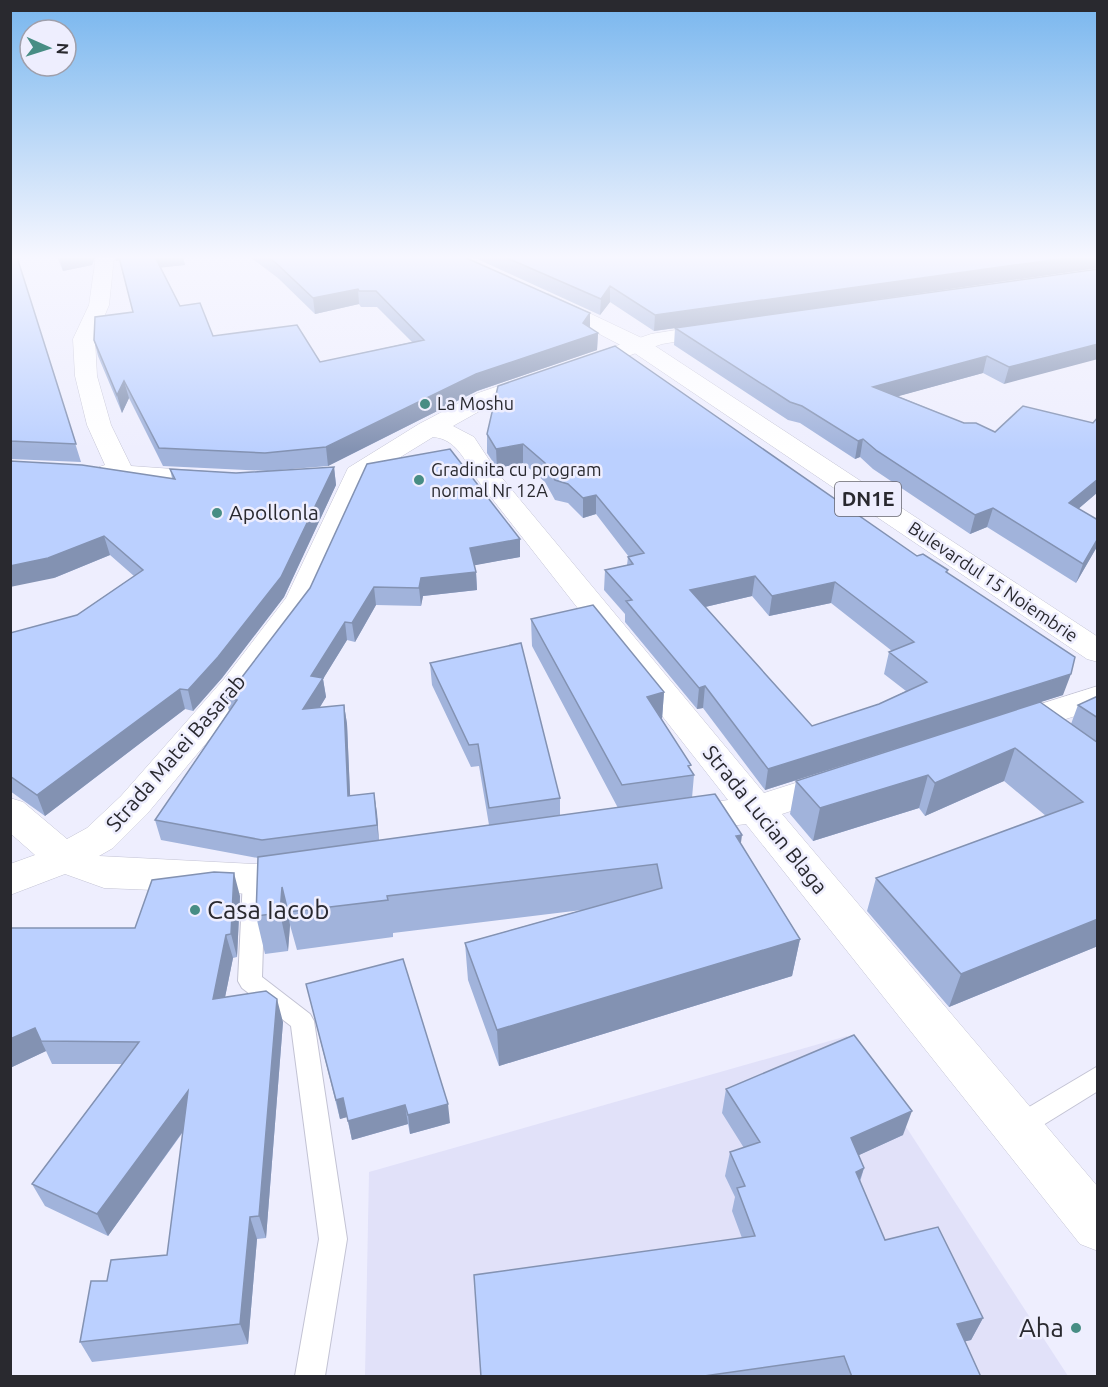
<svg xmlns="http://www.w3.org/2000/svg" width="1108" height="1387" font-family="Ubuntu,sans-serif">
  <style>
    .built { fill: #e1e1f9 }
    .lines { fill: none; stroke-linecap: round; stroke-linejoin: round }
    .lane-casing { stroke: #c3c3d4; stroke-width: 2 }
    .street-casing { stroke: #c3c3d4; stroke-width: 1 }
    .primary-casing { stroke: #c3c3d4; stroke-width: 1 }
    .lane { fill: #fff; fill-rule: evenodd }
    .street { fill: #fff; fill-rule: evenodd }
    .primary { fill: #fff; fill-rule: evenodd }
    .wall { fill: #a1b3db; fill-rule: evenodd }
    .shaded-wall { fill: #8392b2 }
    .building { fill: #bbd0ff; stroke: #8392b2; stroke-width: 1.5; fill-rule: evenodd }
    .poi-dot { fill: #478d84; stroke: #eeeefe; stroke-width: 2 }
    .labels { text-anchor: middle; stroke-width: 5; stroke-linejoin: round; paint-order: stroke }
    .far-poi-label { font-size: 18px; fill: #29292f; stroke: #eeeefe; text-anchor: start }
    .far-street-label { font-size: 18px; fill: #29292f; stroke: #eeeefe }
    .shield { fill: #eeeefe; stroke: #64646d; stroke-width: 1.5 }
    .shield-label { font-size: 20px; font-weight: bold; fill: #29292f }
    .poi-label { font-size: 21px; fill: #29292f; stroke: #eeeefe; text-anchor: start }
    .street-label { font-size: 21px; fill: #29292f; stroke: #eeeefe }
    .near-poi-label { font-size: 26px; fill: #29292f; stroke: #eeeefe; text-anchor: start }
  </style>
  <rect width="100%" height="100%" fill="#eeeefe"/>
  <!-- built -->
  <path class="built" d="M847 1036 1068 1376H365L369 1172Z"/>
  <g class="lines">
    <defs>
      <path id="lane" d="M254 871 262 873 265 879 262 977 310 1014 314 1021 347 1239 325 1376H295L319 1239 291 1026 242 988 238 981 243 879 246 873Z
        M1098 1066V1091L1027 1135 1018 1139 1009 1135 1005 1127 1009 1119Z"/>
      <path id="street" d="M96 257H114L109 305 95 339 97 376 111 425 131 466 215 472 224 475 228 480 224 485 215 488 108 480 99 477 95 472 99 467 105 465 87 425 75 376 73 339 89 305Z
        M720 323 727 325 730 329 727 333 662 344 494 403 453 426 474 437 497 472 764 793 836 770 849 774 854 783 849 792 782 814 1098 1187V1251L1080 1244 746 824 683 832 670 829 664 819 670 809 728 800 479 482C466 464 458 439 433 437L368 477 311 605 248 693 147 814 113 848 99 856 254 864 302 857 316 862 321 872 316 882 254 894 104 888 65 874 10 895V864L35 855 10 833V798L23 802 67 839 87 828 121 796 224 679 286 598 348 468 419 424 478 393 651 334Z
        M1098 686V709L1011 736 999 733 994 725 999 717Z"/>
      <path id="primary" d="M549 294 646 340 1098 637V662L1087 659 630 350 542 304 539 300 542 296Z"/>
    </defs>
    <!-- lane casing -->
    <use href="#lane" class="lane-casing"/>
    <!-- street casing -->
    <use href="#street" class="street-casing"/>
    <!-- primary casing -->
    <use href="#primary" class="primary-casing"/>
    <!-- lane -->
    <use href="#lane" class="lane"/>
    <!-- street -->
    <use href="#street" class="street"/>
    <!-- primary -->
    <use href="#primary" class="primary"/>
  </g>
  <!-- wall -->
  <path class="wall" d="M10 257H22L17 258 81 462 10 459Z
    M57 257H95L92 265 63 271Z
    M115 257H187H183L185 265 161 267 180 306 213 336 320 362 412 342 377 307H361L359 304 315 314 278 278 250 257H464L590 313V328L598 333 597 350 477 391 328 466 268 471 163 466 129 398 122 413 98 356 94 340 133 312 119 260 116 261Z
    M473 257H1098V268L709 323 1098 269 1004 384 983 373 898 396 964 423 995 432 1093 423 1098 417V492L1078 509 1098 520V545L1076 583 987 527 970 534 873 469 860 457 855 459 800 423 788 420 674 345 675 328 654 331 610 302 600 315Z
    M498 386 917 556 948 570 947 573 1063 695 1040 702 1071 724 1078 705 1098 696V946L949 1007 867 911 876 878 1046 816 1004 781 925 816 919 808 813 841 790 814 796 781 942 734 765 790 703 708 697 709 625 622V614L604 590 605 570 627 565 628 557H629L596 514 583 518 568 503 555 500 545 482 523 463 497 468 487 453V434ZM752 596 769 616 831 603 892 651 889 652 884 674 906 691 879 704 812 726 705 607Z
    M334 467 336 485 284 597 222 678 193 711 185 709 45 816 10 791V633L77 615 134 576 110 555 54 578 172 478 170 469 236 473Z
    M520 539V557L474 565 476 572 477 590 423 596 421 606 376 605 355 642 347 640 323 679 326 697 319 708 344 705 347 724 350 795 377 813 379 841 489 825 479 766 471 767 432 685 430 663 560 798V816L618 808 532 646 531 619 664 692 662 719 694 775 692 798 741 844 800 939 792 976 499 1066 468 980 465 943 582 910 393 933V937L297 950 290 925 288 951 265 954 256 916 258 858 161 840 155 820 229 711 226 698 310 588Z
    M240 896 237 957 233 958 225 997 283 1022 266 1238 257 1239 248 1344 92 1362 80 1342 107 1281 167 1255 183 1132 108 1236 45 1206 32 1184 122 1064H52L46 1051 10 1068V928H135Z
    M306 984 450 1123 410 1134 408 1124 352 1140 347 1117 340 1119Z
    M726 1089 903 1135 859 1155 864 1168 860 1182 885 1240 983 1318 971 1340 965 1341 981 1377H481L742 1238 732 1211 735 1197 725 1176 730 1152 744 1148 722 1113Z"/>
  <!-- shaded-wall -->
  <path class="shaded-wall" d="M59 257H95L92 265 63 271Z
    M115 257H119V260L116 261Z
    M154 257H187H183L185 265 157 268Z
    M1073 257H1098V268L654 331 655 315Z
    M610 286V302L600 315 601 299Z
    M358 289 359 304 315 314 313 298Z
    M590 313V329L598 333 597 350 477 391 328 466 326 447 476 374 583 323Z
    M1098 344V359L1004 384 1009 367Z
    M987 356 983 373 870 404 873 387Z
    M124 381 129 398 122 413 117 395Z
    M863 439 860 457 855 459 858 441Z
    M523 444V463L497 468 496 449Z
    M334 467 336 485 284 597 222 678 193 711 188 690Z
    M1098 479V492L1063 522 1069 503Z
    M596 495V514L583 518V498Z
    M993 508 987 527 970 534 975 515Z
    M104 536 110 555 54 578 10 587V566Z
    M1098 538V545L1076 583 1083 564Z
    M520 539V557L471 566 470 548Z
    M476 572 477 590 423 596 421 606 419 588 421 578Z
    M755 576 752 596 688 611 690 590Z
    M835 582 831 603 769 616 772 596Z
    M374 587 376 605 355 642 352 623Z
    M345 622 347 640 323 679 326 697 307 729 303 709 311 676Z
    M1071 674 1063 695 765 790 768 769Z
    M705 686 703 708 697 709 699 688Z
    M180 689 185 709 45 816 37 795Z
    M664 692 662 719 647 697Z
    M344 705 347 724 351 815 348 796Z
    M1015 748 1004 781 925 816 935 783Z
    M928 775 919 808 813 841 820 808Z
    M374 793 377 813 379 845 377 825Z
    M742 835 737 872 736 836Z
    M234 873 240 896 237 957 231 934Z
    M282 887 290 925 288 951 280 913Z
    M1098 919V946L949 1007 961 974Z
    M226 935 233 958 220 1022 213 999Z
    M800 939 792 976 499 1066 497 1030Z
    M277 999 283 1022 266 1238 259 1216Z
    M35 1028 46 1051 10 1068V1039Z
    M188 1091 196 1113 108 1236 97 1214Z
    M343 1098 347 1117 340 1119 336 1100Z
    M448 1104 450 1123 410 1134 408 1115Z
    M405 1105 408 1124 352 1140 348 1121Z
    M912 1111 903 1135 844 1162 851 1138Z
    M864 1168 856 1191V1172Z
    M250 1217 257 1239 248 1344 240 1324Z
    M983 1318 971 1340 946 1346 957 1324Z"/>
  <!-- building -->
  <path class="building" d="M10 257H17L76 444 10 441Z
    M119 257H155L180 306 200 303 213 336 297 325 320 362 424 340 376 291H359L358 289 313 298 276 263 268 257H464L590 313 583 323 598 333 476 374 326 447 265 453 159 448 124 381 117 395 94 340 95 317 133 312Z
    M505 257H1073L655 315 610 286 601 299Z
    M1098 269V344L1009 367 987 356 873 387 964 423H976L995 432 1023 406 1093 423 1098 417V479L1069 503 1098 520V538L1083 564 993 508 975 515 877 451 863 439 858 441 802 406 790 402 675 328Z
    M615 346 917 556 923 554 948 570 946 572 1075 657 1071 674 768 769 705 686 699 688 626 601 632 600 605 570 633 564 628 557 644 553 596 495 583 498 568 484 555 480 545 463 523 444 496 449 487 434 498 386ZM755 576 772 596 835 582 914 642 889 652 927 682 879 704 812 726 690 590Z
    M450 449 520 539 470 548 476 572 421 578 419 588 374 587 352 623 345 622 311 676 323 678 303 709 344 705 348 796 374 793 377 825 262 840 155 820 237 700 226 698 310 588 367 464Z
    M10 461 82 465 175 479 170 469 236 473 334 467 281 577 218 657 188 690 180 689 37 795 10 776V633L77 615 143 570 104 536 48 558 10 566Z
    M593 605 664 692 647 697 691 765 688 766 694 775 622 785 531 619Z
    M521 643 560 798 489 808 478 744 469 745 430 663Z
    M1098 696V718L1078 705Z
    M1040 702 1098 743V919L961 974 876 878 1083 802 1015 748 935 783 928 775 820 808 796 781Z
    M715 794 742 835 736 836 800 939 497 1030 465 943 662 888 657 864 387 896 388 900 288 912 282 887 280 913 256 916 258 857Z
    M214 872 234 873 231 934 226 935 213 999 266 991 277 999 259 1216 250 1217 240 1324 80 1342 91 1281H107L111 1260 167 1255 188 1091 97 1214 32 1184 139 1042 41 1041 35 1028 10 1039V928H135L152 880Z
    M403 959 448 1104 408 1115 405 1105 348 1121 343 1098 336 1100 306 984Z
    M854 1035 912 1111 851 1138 864 1168 856 1172 885 1240 938 1227 983 1318 957 1324 981 1377H852L844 1356 697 1377H481L474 1275 755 1236 737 1188 745 1186 730 1152 760 1142 726 1089Z"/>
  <!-- sky -->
  <linearGradient id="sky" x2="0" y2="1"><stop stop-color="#78b6ee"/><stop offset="0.57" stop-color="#f7f7ff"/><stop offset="1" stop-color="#f7f7ff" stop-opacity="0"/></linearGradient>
  <rect width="1108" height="451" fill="url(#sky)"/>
  <!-- markers -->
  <g class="poi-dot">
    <circle cx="425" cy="404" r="6"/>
    <circle cx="419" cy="480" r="6"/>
    <circle cx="217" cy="513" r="6"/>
    <circle cx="195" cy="910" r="6"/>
    <circle cx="1076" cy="1328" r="6"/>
  </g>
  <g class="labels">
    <!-- far-poi labels -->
    <g class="far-poi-label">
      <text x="437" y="410">La Moshu</text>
      <text x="431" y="476">Gradinita cu program<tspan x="431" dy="21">normal Nr 12A</tspan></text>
    </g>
    <!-- far-street labels -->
    <g class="far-street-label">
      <text transform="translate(993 582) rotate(34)" y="6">Bulevardul 15 Noiembrie</text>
    </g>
    <!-- shield labels -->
    <rect class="shield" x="835" y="482" width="66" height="34" rx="4.5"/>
    <g class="shield-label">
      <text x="868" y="506">DN1E</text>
    </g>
    <!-- poi labels -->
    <g class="poi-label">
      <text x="229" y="520">Apollonla</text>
    </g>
    <!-- street labels -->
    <g class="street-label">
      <text transform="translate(176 753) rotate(-49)" y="7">Strada Matei Basarab</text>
      <text transform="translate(765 820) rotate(51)" y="7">Strada Lucian Blaga</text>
    </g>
    <!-- near-poi labels -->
    <g class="near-poi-label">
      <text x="207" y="919">Casa Iacob</text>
      <text x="1064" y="1337" text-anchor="end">Aha</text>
    </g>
  </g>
  <!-- border -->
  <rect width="1108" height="1387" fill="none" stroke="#29292f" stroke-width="24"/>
  <!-- north arrow -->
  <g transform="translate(48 48) rotate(93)"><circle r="28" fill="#eeeefe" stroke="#9f9fab" stroke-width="1.5"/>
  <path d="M0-4.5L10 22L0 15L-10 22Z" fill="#478d84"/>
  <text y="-9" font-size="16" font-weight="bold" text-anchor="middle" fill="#29292f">N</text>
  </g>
</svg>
